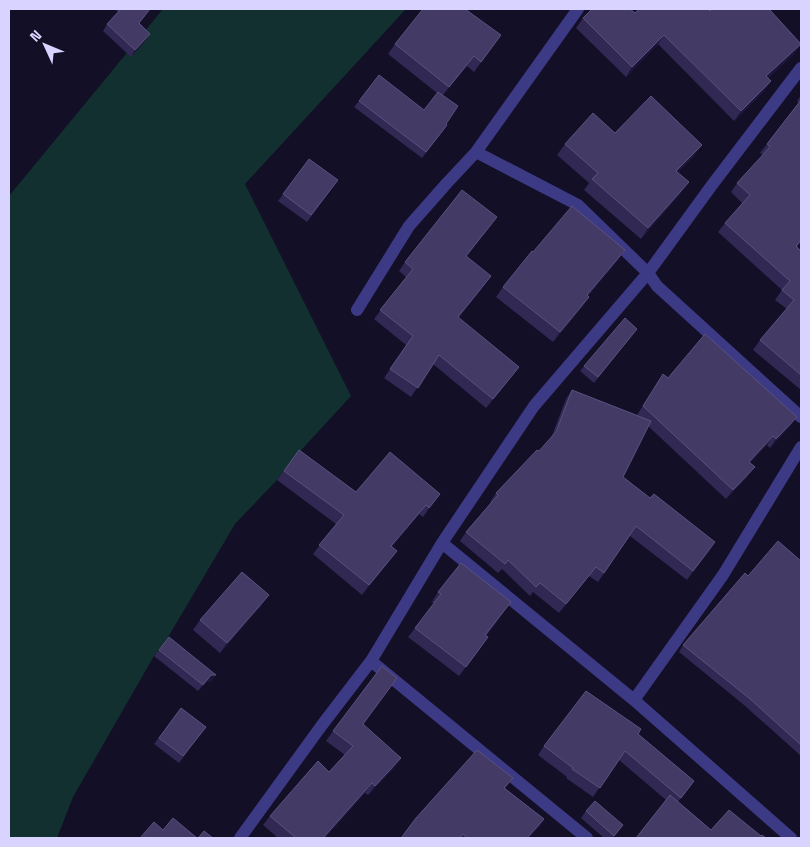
<svg xmlns="http://www.w3.org/2000/svg" width="810" height="847" font-family="'Space Grotesk',sans-serif">
  <style>
    .green { fill: #12302f }
    .lines { fill: none; stroke-linecap: round; stroke-linejoin: round }
    .street { stroke: #3d3a85; stroke-width: 12 }
    .wall { fill: #312854 }
    .shaded-wall { fill: #1d163a }
    .building { fill: #433a66; stroke: #5a527e }
  </style>
  <rect width="100%" height="100%" fill="#130f26"/>
  <!-- green -->
  <path class="green" d="M163 9H406L245 184 351 396 293 459 277 480 235 524 164 644 154 656 73 797 57 838H9V196Z"/>
  <g class="lines">
    <!-- street -->
    <path class="street" d="M476 152 578 205 648 273 657 286 801 417
      M357 310 409 226 447 183 476 152 578 9
      M442 543 634 700 791 838
      M371 661 587 838
      M634 700 723 575 801 447
      M240 838 322 725 371 661 442 543 534 406 648 273 712 185 801 68"/>
  </g>
  <!-- wall -->
  <path class="wall" d="M114 9H150L139 23 146 40 131 57 103 31 107 24 118 12Z
    M710 11 794 54 768 78 771 81 764 91 734 121 658 44 626 77 576 28 583 18 635 13Z
    M501 35 474 72 467 66 443 95 446 124 443 131 422 158 354 107 359 101 424 110 437 93 388 54 395 44Z
    M801 95V242L797 247 801 251V390L753 350 760 340 787 309 775 300 782 290 718 232 725 223 742 203 731 192 737 183 763 155 760 153 799 103 797 101Z
    M615 133 694 156 678 172 681 193 641 239 584 190 589 183 557 155 565 144Z
    M309 159 338 180 307 222 278 201Z
    M497 217 467 256 485 285 458 318 519 367 512 376 486 408 433 364 411 397 384 378 406 345 374 319 406 277 399 271 405 262Z
    M625 250 618 260 588 296 582 307 553 342 496 297 503 287 533 252Z
    M637 329 594 383 580 371 584 366Z
    M663 374 668 378 797 417 790 426 770 448 767 445 750 463 748 476 726 499 648 426 623 477 709 551 687 580 630 536 598 582 589 576 559 613 533 592 530 596 502 569 498 573 460 541 466 532 491 503 490 502 496 493 539 451 551 438 566 399 572 390 637 415Z
    M299 450 356 492 440 494 423 517 419 514 392 547 390 560 362 595 313 554 336 524 277 480Z
    M801 561V756L744 705 679 652 683 645 748 576Z
    M438 592 511 602 486 636 488 637 481 647 459 676 408 637 434 604 432 602Z
    M262 605 220 653 193 630 200 620Z
    M159 650 211 682H206L198 691 154 656Z
    M397 678 363 724 394 768 368 795 365 793 325 838H278L263 825 270 816 329 772 345 755 326 741 333 731Z
    M181 708 206 727 179 763 154 744Z
    M638 734 694 781 678 802 711 830 761 836 766 838H636L666 800 619 760 593 797 566 778 567 777 538 755 544 746Z
    M513 778 505 788 544 819 538 828 529 838H401Z
    M586 811 618 832 613 838H604L581 818Z"/>
  <!-- shaded-wall -->
  <path class="shaded-wall" d="M150 34 146 40 131 57 135 50Z
    M664 35 658 44 626 77 632 67Z
    M801 44 794 54 759 86 766 76Z
    M474 56 467 66 442 97 449 87Z
    M771 81 764 91 734 121 741 111Z
    M702 145 694 156 669 182 676 171Z
    M689 182 681 193 641 239 648 228Z
    M497 217 490 226 460 265 466 256Z
    M625 250 618 260 580 305 587 295Z
    M491 276 485 285 452 326 458 317Z
    M589 297 582 307 553 342 560 332Z
    M797 417 790 426 770 448 776 439Z
    M773 436 767 445 743 471 749 462Z
    M755 467 748 476 726 499 733 490Z
    M440 494 434 503 423 517 429 508Z
    M426 505 419 514 385 556 391 546Z
    M715 542 709 551 687 580 693 571Z
    M397 551 390 560 362 595 369 585Z
    M269 595 262 605 220 653 227 643Z
    M211 675H216L211 682H206L198 691Z
    M401 758 394 768 368 795 375 786Z
    M372 783 365 793 325 838H323Z
    M544 819 538 828 529 838H527Z"/>
  <!-- building -->
  <path class="building" d="M121 9H150L139 23 150 34 135 50 107 24Z
    M423 9H465L501 35 481 62 474 56 449 87 395 44Z
    M592 9H630L635 13 639 9H708L710 11 712 9H769L801 44 766 76 771 81 741 111 664 35 632 67 583 18Z
    M379 75 424 110 438 92 458 106 446 124 447 125 426 152 359 101Z
    M651 96 702 145 676 171 689 182 648 228 592 179 598 173 565 144 593 113 615 133Z
    M801 100V240L796 246 801 251V375L760 340 794 300 782 290 790 281 725 223 750 195 737 183 770 147 767 144Z
    M309 159 338 180 311 215 283 194Z
    M462 190 497 217 466 256 491 276 458 317 519 367 493 399 439 355 418 388 390 369 413 336 380 310 413 269 405 262Z
    M572 206 625 250 587 295 589 297 560 332 503 287 532 251 533 252Z
    M625 318 637 329 598 377 584 366Z
    M705 334 797 417 776 439 773 436 749 462 755 467 733 490 643 406 663 374 668 378Z
    M572 390 651 421 623 477 650 498 654 494 715 542 693 571 636 526 604 573 596 567 566 604 540 583 536 587 508 560 505 564 466 532 498 495 496 493 537 450 539 451 556 432Z
    M299 450 356 492 390 452 440 494 429 508 426 505 391 546 397 551 369 585 319 545 344 515 284 471Z
    M778 541 801 561V745L749 698 683 645 745 573 748 576Z
    M461 563 511 602 485 635 488 637 466 667 415 628 441 594 438 592Z
    M242 572 269 595 227 643 200 620Z
    M169 637 216 675H211L203 685 159 650Z
    M382 666 397 678 363 724 401 758 375 786 372 783 323 838H296L270 816 318 761 329 772 353 746 333 731Z
    M586 691 641 729 638 734 694 781 681 798 625 751 600 788 572 769 573 768 544 746Z
    M181 708 206 727 183 756 159 738Z
    M477 750 513 778 504 788 544 819 527 838H468L463 834 459 838H401L416 818Z
    M670 795 711 830 729 810 761 836 762 835 766 838H636Z
    M595 801 623 825 614 836 586 811Z
    M173 818 197 838H140L154 822 163 830Z
    M204 831 213 838H198Z"/>
  <!-- border -->
  <rect width="810" height="847" fill="none" stroke="#d9d4ff" stroke-width="20"/>
  <!-- north arrow -->
  <g transform="translate(45 45) rotate(314)" stroke="#130f26" stroke-width="4" paint-order="stroke">
  <path d="M0-4L9 19L0 12L-9 19Z" fill="#d9d4ff"/>
  <text y="-8" font-size="14" font-weight="bold" text-anchor="middle" fill="#d9d4ff">N</text>
  </g>
</svg>
